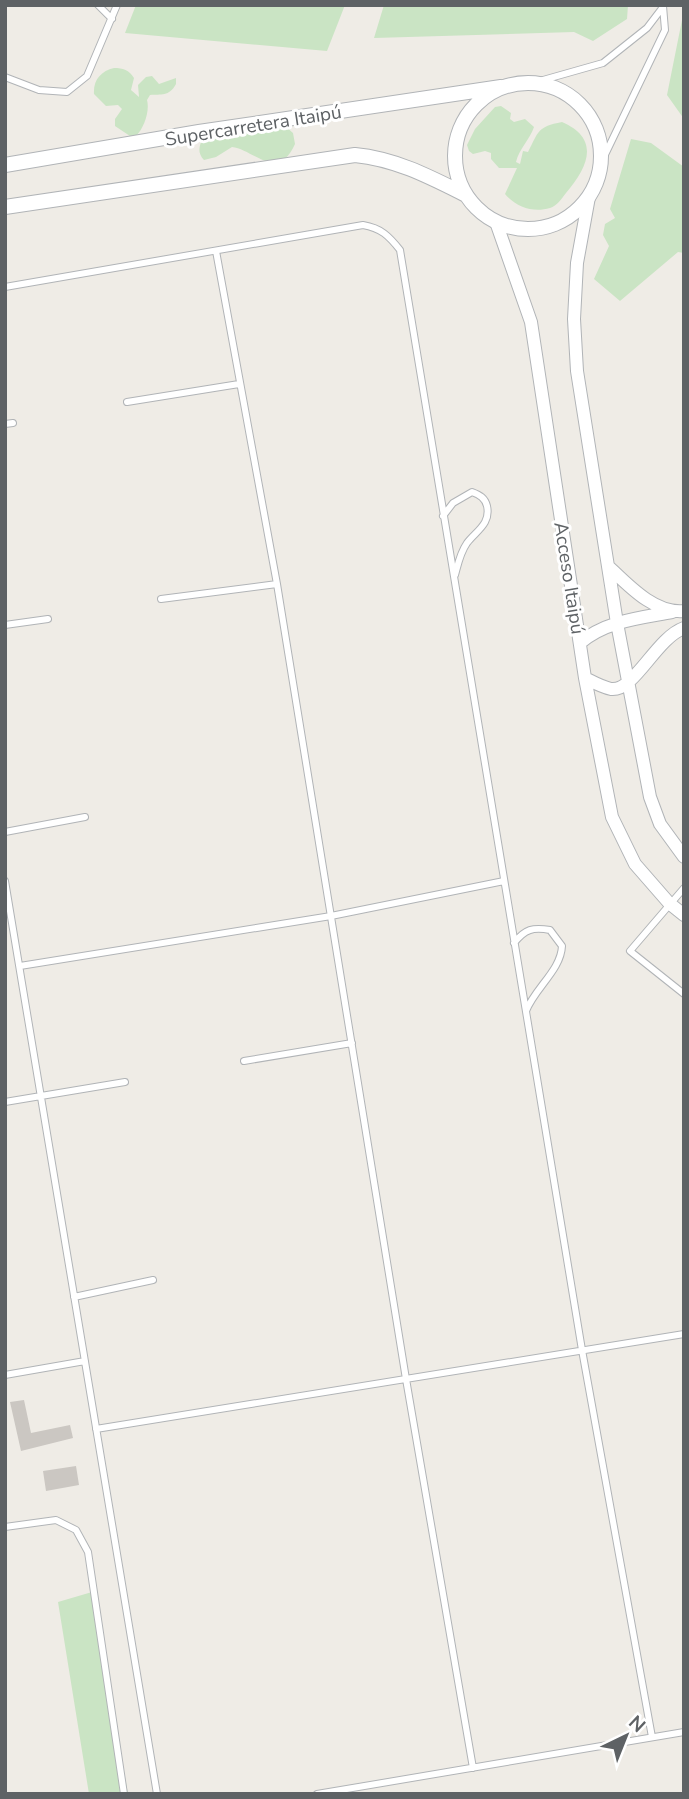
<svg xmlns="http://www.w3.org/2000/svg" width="689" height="1799" font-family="'Nunito Sans',sans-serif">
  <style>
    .green { fill: #cae4c4 }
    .building { fill: #cbc7c2 }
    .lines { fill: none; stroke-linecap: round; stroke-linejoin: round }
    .service-casing { stroke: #b1b4b7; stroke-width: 8 }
    .minor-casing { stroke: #b1b4b7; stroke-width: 14 }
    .tertiary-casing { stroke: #b1b4b7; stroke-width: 16 }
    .service { stroke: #fff; stroke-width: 6 }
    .minor { stroke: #fff; stroke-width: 12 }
    .tertiary { stroke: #fff; stroke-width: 14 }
    .labels { text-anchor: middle; stroke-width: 6; stroke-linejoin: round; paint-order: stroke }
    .street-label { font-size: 19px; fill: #5e6265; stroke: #fff }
  </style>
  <rect width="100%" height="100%" fill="#efece6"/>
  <!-- green -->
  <path class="green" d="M136 5H345L327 51 125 33Z
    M384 5H628L627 19 593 41 574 32 374 38Z
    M684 10V119L667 95Z
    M114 68C123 68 129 70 134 78L131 90 139 97 138 85 146 77 152 76 159 84 176 78V84C169 97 161 94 150 95L147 100C150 111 144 128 136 136H130L115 126V119L122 109 118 105 106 106 94 94C93 80 101 71 114 68Z
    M501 106 511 113 510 119 514 122 525 119 534 127C530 139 519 149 516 162L520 164 523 151 528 152C539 131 537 127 562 122 601 139 588 167 566 193 562 198 557 206 550 208 533 213 516 207 505 194L517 168H499L491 159V153L485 151 473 154 469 151 467 145 475 129 495 107Z
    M285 126 293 133 295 144C278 183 253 149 232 147L216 157 204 160C197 153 199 146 203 138Z
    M631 139 651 143 684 167V253L678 252 620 301 594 279 609 246 603 235 605 224 615 218 610 209Z
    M92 1592 128 1794H89L58 1602Z"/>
  <!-- building -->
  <path class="building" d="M24 1400 31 1433 70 1425 73 1438 21 1451 10 1402Z
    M76 1466 79 1485 46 1491 43 1471Z"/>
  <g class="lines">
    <defs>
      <path id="service" d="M98 5 112 19
        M5 77 39 90 67 92 87 76 117 5
        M536 82 603 63 647 28 663 7
        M601 163 665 30 663 6
        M216 251 277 584 406 1379 473 1768
        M5 287 363 225C381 228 389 236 400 250L582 1350 652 1737
        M127 402 239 384
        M5 424 13 423
        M443 516 453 503 472 492C480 495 485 498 487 506 491 524 476 531 467 543 460 553 458 564 455 575
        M161 599 277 584
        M5 625 48 619
        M5 832 85 817
        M5 881 157 1794
        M684 888 630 951 684 994
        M514 943C525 929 533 927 550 930L562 946C561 970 535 988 526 1011
        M20 966 331 916 504 881
        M244 1061 352 1043
        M5 1102 125 1082
        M74 1297 153 1280
        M5 1375 85 1361
        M96 1429 684 1334
        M5 1527 56 1520 76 1530 88 1552 124 1794
        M317 1794 684 1732"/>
      <path id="minor" d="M589 197 577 263 574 319 577 371 617 623 650 797 660 824 684 857
        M496 222 531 322 585 678 612 817 635 864 669 903 684 915
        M609 567C629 586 655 614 684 611
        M580 643C605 621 640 618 672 612
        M585 678C593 682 602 687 611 689 634 692 656 638 684 628"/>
      <path id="tertiary" d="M455 156a73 73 0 1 1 146 0a73 73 0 1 1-146 0Z
        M5 165 199 132 501 87
        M5 207 355 155C396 159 430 177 466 195"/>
    </defs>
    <!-- service casing -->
    <use href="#service" class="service-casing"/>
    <!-- minor casing -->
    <use href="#minor" class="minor-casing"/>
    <!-- tertiary casing -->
    <use href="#tertiary" class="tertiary-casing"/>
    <!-- service -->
    <use href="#service" class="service"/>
    <!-- minor -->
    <use href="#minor" class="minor"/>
    <!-- tertiary -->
    <use href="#tertiary" class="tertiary"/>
  </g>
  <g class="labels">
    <!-- street labels -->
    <g class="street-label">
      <text transform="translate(253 125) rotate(-9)" y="7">Supercarretera Itaipú</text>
      <text transform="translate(570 578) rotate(81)" y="7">Acceso Itaipú</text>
    </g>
  </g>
  <!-- border -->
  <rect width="689" height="1799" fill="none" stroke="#5e6265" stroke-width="14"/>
  <!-- north arrow -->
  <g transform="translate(626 1736) rotate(43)" stroke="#ffffff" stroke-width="5" paint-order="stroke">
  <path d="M0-5L12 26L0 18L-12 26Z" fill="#5e6265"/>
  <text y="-10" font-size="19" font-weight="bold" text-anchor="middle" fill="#5e6265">N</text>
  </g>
</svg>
